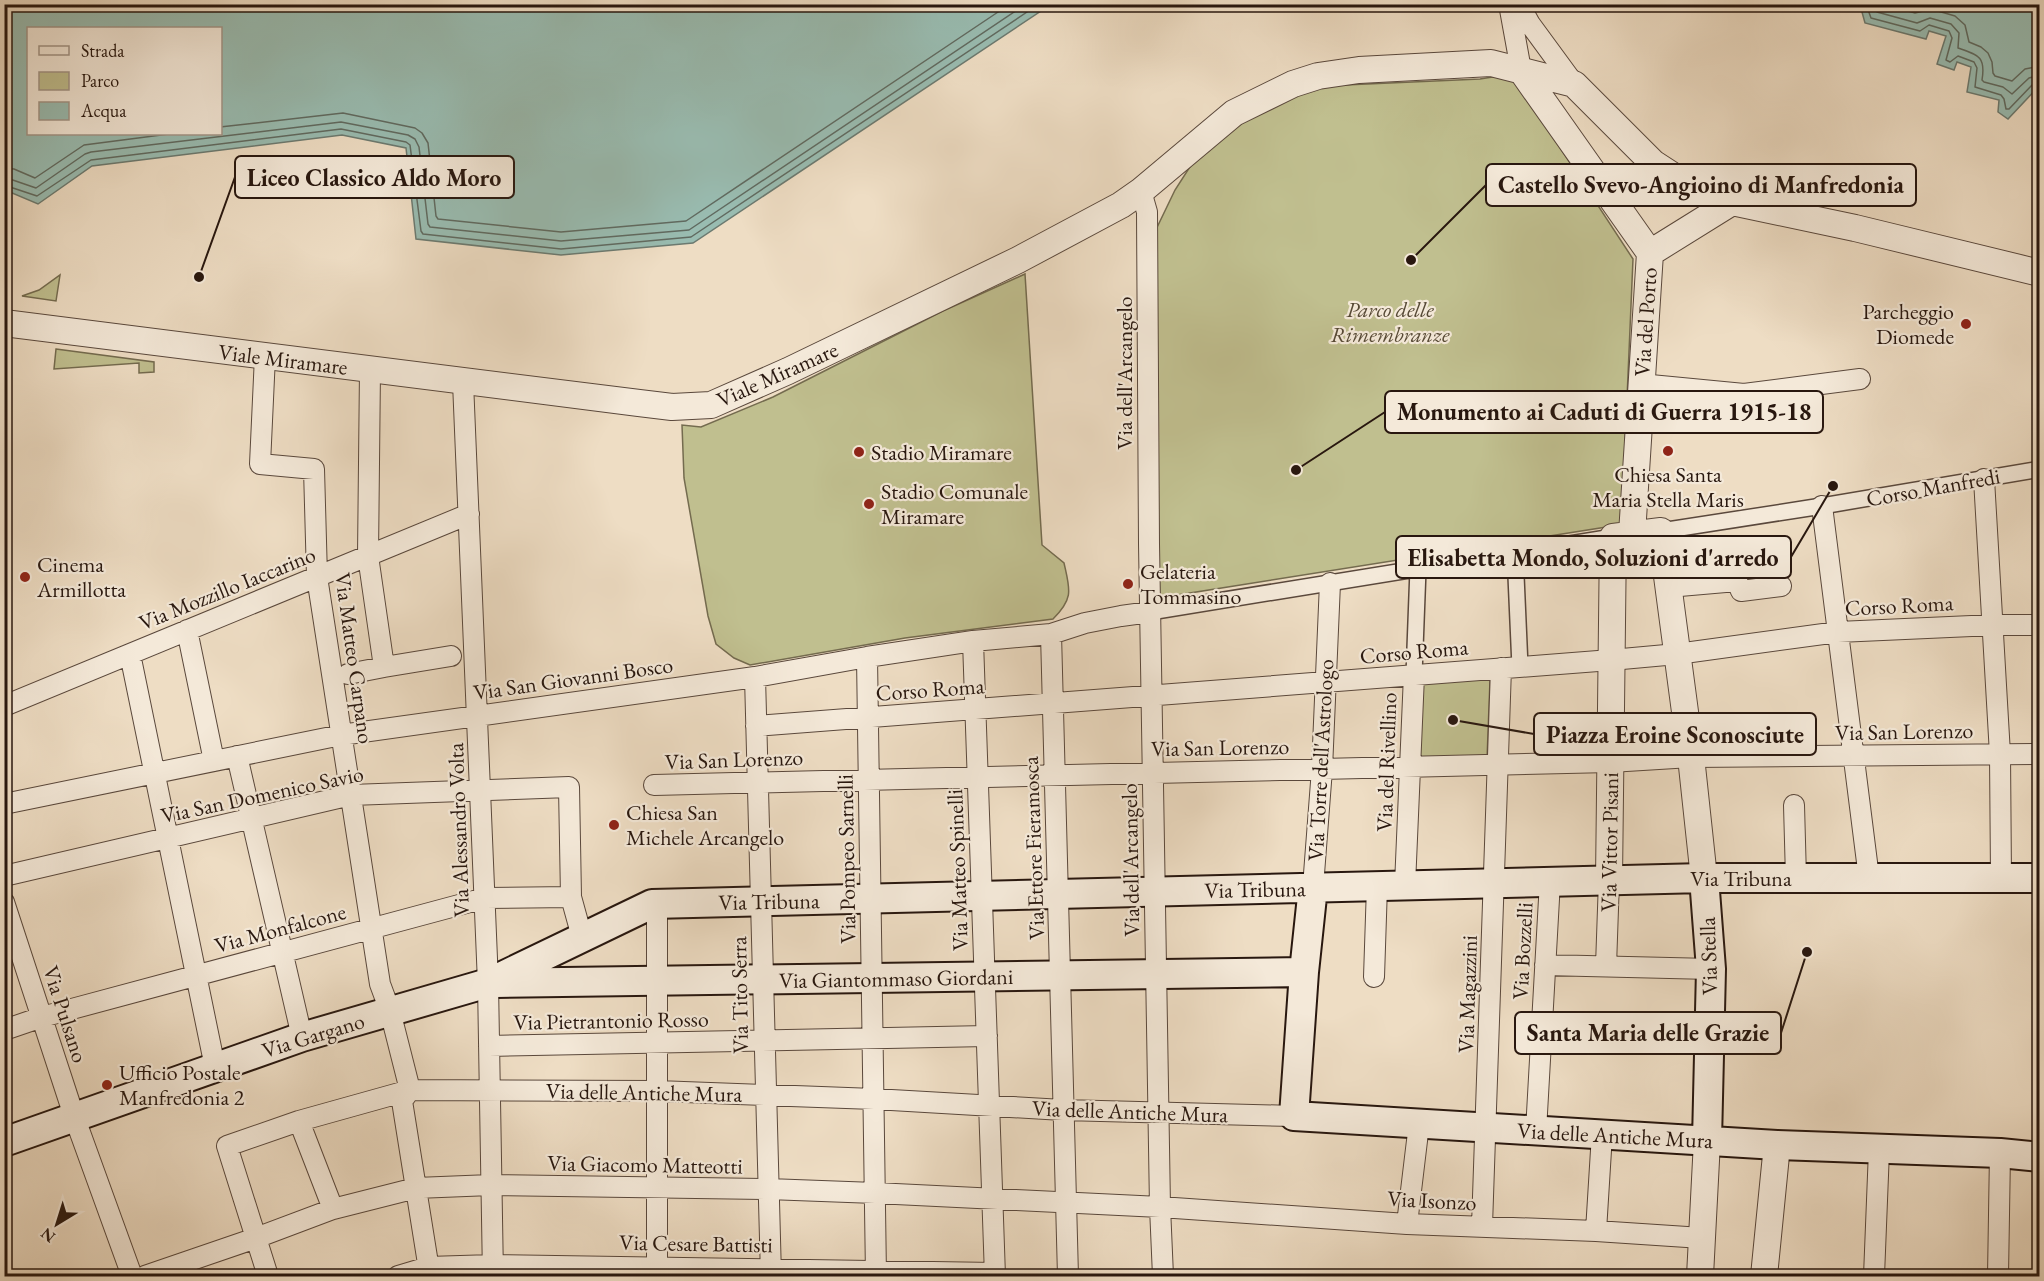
<svg xmlns="http://www.w3.org/2000/svg" width="2044" height="1281" font-family="'EB Garamond',serif">
  <style>
    .green { fill: #c0bf8f; stroke: #746b4f; stroke-width: 1.5 }
    .water { fill: #99bcb1; stroke: #6c7a70; stroke-width: 1.5; fill-rule: evenodd }
    .lines { fill: none; stroke-linecap: round; stroke-linejoin: round }
    .shore { stroke: #606a60; stroke-width: 1.5 }
    .pedestrian-casing { stroke: #5a483c; stroke-width: 18 }
    .minor-casing { stroke: #5a483c; stroke-width: 22 }
    .tertiary-casing { stroke: #5a483c; stroke-width: 28 }
    .secondary-casing { stroke: #28170f; stroke-width: 32 }
    .pedestrian { stroke: #f4e9d9; stroke-width: 15 }
    .minor { stroke: #f4e9d9; stroke-width: 20 }
    .tertiary { stroke: #f4e9d9; stroke-width: 26 }
    .secondary { stroke: #f4e9d9; stroke-width: 28 }
    .poi-dot { fill: #8f2418; stroke: #f4e9d9; stroke-width: 2 }
    .labels { text-anchor: middle; stroke-width: 4.5; stroke-linejoin: round; paint-order: stroke }
    .park-label { font-size: 22px; font-style: italic; fill: #564935; stroke: #f4e9d9 }
    .poi-label { font-size: 22px; fill: #28170f; stroke: #f4e9d9; text-anchor: start }
    .street-label { font-size: 22px; fill: #28170f; stroke: #f4e9d9 }
    .leader { fill: none; stroke: #28170f; stroke-width: 2 }
    .callout-dot { fill: #28170f; stroke: #f4e9d9; stroke-width: 2 }
    .callout { fill: #f4e9d9; stroke: #28170f; stroke-width: 2 }
    .callout-label { font-size: 24px; text-anchor: middle; font-weight: bold; fill: #28170f }
  </style>
  <rect width="100%" height="100%" fill="#eeddc4"/>
  <filter id="stains"><feTurbulence type="fractalNoise" baseFrequency=".00333" numOctaves="4"/><feColorMatrix values="0 0 0 0 .2 0 0 0 0 .09 0 0 0 0 .02 0 0 0 .5 -.17"/></filter>
  <radialGradient id="worn" r=".72"><stop offset=".6" stop-color="#630" stop-opacity="0"/><stop offset="1" stop-color="#630" stop-opacity=".3"/></radialGradient>
  <!-- green -->
  <path class="green" d="M1505 75 1519 85 1633 259 1622 514 1619 525 1158 598 1150 242 1175 190 1193 162 1209 144 1269 106 1322 86 1480 79Z
    M1025 274 1042 545 1064 563C1070 590 1074 598 1053 619L905 638 750 665 734 658 716 644 708 616 684 478 682 425 701 427 773 397 943 311Z
    M60 275 56 301 22 296 39 290Z
    M56 349 154 362V372L139 373V363L54 369Z
    M1490 680 1487 759 1416 760 1420 681Z"/>
  <!-- water -->
  <path class="water" d="M4 5 5 4 1050 5 693 243 561 255 416 239 406 148 342 135 92 166 38 204 5 190ZM28 28H220V134H28Z
    M1860 5H2039V86L2008 119 1998 112 1999 100 1967 92 1971 67 1957 62 1954 70 1937 64 1946 36 1929 31 1926 39 1865 23Z"/>
  <g class="lines">
    <!-- shore -->
    <path class="shore" d="M1866 4 1871 18 1920 31 1929 25 1949 31 1952 38 1946 60 1950 62 1958 56 1974 62 1977 68 1975 87 2001 95 2004 99 2006 109H2009L2033 84 2040 83
      M1874 4 1877 12 1917 23 1930 18 1951 24 1959 33 1958 48C1978 55 1986 56 1982 80L1984 82 2003 87 2012 94 2029 78 2040 75
      M1884 4 1915 13 1931 9 1955 16 1965 25 1969 42 1981 47 1988 53 1992 62 1993 73 1995 76 2012 81 2025 69 2040 66
      M220 127 343 113 415 128 422 133 428 143 436 216 438 219 561 232 686 221 1010 4
      M4 168 14 169 35 178 84 145 169 134
      M4 177 36 188 85 154 91 152 341 122 408 135 415 139 419 147 428 224 430 227 561 241 689 230 1026 4
      M4 185 37 196 91 160 341 129 406 142 410 145 421 231 423 234 561 249 691 237 1039 4"/>
    <defs>
      <path id="pedestrian" d="M1661 531 1822 506 2040 469
        M1515 553 1520 667
        M1150 612 1613 537
        M1414 675 1418 569"/>
      <path id="minor" d="M1509 4 1521 70
        M1519 4 1530 24 1574 84
        M1141 191 1147 212 1149 544 1160 1207 1163 1276
        M265 356 260 464 314 469 317 577 380 984 390 1011 410 1090 402 1101 430 1276
        M370 370 368 556 384 667 451 656
        M463 382 488 983 493 1276
        M1640 384 1744 394 1860 379
        M1984 479 2000 754 2001 878
        M1822 506 1869 878
        M1668 587 1737 581 1741 591 1781 586
        M187 630 214 761
        M1051 634 1068 1276
        M973 641 995 1276
        M130 654 215 1067
        M867 657 876 1276
        M348 674 384 667
        M755 677 771 1276
        M4 706 469 514
        M756 726 1611 660 1677 654 1838 632 1994 625H2040
        M237 756 302 1037
        M654 785 1610 762 1691 757 2040 754
        M4 804 341 735 755 677 867 657 973 641 1051 634 1085 623 1121 616 1150 612
        M1794 805 1796 878
        M4 876 351 795 569 787 571 897 582 937
        M1405 885 1414 675
        M1313 887 1322 769 1330 583
        M4 902 74 1116 132 1276
        M657 917V1276
        M1545 965 1711 969
        M1606 966 1609 880
        M1374 977 1377 886
        M4 1030 42 1017 485 898 571 897
        M489 1046 987 1036
        M299 1121 333 1209
        M1536 1131 1550 881
        M1407 1224 1419 1124
        M1482 1226 1501 668
        M1596 1231 1602 1134
        M145 1276 256 1238 333 1209 416 1188 491 1185 768 1189 875 1193 1160 1207 1407 1224 1596 1231 1702 1238
        M268 1276 227 1146 299 1121 410 1090 657 1091 874 1099 1063 1110 1294 1116
        M398 1276 428 1267 493 1265 995 1273
        M1874 1276 1879 1150
        M1998 1276 2000 1153"/>
      <path id="tertiary" d="M1521 70 1650 253 1632 534
        M1650 253 1732 202
        M4 323 639 403 672 407 711 405 788 371 1018 260 1121 205 1141 191 1234 113 1293 84 1318 76 1359 70 1491 63 1574 84 1653 163 1673 176 1732 202 1855 228 2040 273
        M1609 880 1613 537 1661 531 1691 757 1704 878
        M1700 1276 1707 1141
        M1764 1276 1777 1145"/>
      <path id="secondary" d="M1704 878 1711 969 1707 1141
        M1313 887 1304 972 1294 1116 1777 1145 2000 1153 2040 1157
        M496 983 1304 972
        M4 1142 302 1037 488 983 652 904 1704 878H2040"/>
    </defs>
    <!-- pedestrian casing -->
    <use href="#pedestrian" class="pedestrian-casing"/>
    <!-- minor casing -->
    <use href="#minor" class="minor-casing"/>
    <!-- tertiary casing -->
    <use href="#tertiary" class="tertiary-casing"/>
    <!-- secondary casing -->
    <use href="#secondary" class="secondary-casing"/>
    <!-- pedestrian -->
    <use href="#pedestrian" class="pedestrian"/>
    <!-- minor -->
    <use href="#minor" class="minor"/>
    <!-- tertiary -->
    <use href="#tertiary" class="tertiary"/>
    <!-- secondary -->
    <use href="#secondary" class="secondary"/>
  </g>
  <!-- markers -->
  <g class="poi-dot">
    <circle cx="1966" cy="324" r="6"/>
    <circle cx="1668" cy="451" r="6"/>
    <circle cx="859" cy="452" r="6"/>
    <circle cx="869" cy="504" r="6"/>
    <circle cx="25" cy="577" r="6"/>
    <circle cx="1128" cy="584" r="6"/>
    <circle cx="614" cy="825" r="6"/>
    <circle cx="107" cy="1085" r="6"/>
  </g>
  <g class="labels">
    <!-- park labels -->
    <g class="park-label">
      <text x="1390" y="317">Parco delle<tspan x="1390" dy="25">Rimembranze</tspan></text>
    </g>
    <!-- poi labels -->
    <g class="poi-label">
      <text x="1954" y="319" text-anchor="end">Parcheggio<tspan x="1954" dy="25">Diomede</tspan></text>
      <text x="871" y="460">Stadio Miramare</text>
      <text x="1668" y="482" text-anchor="middle">Chiesa Santa<tspan x="1668" dy="25">Maria Stella Maris</tspan></text>
      <text x="881" y="499">Stadio Comunale<tspan x="881" dy="25">Miramare</tspan></text>
      <text x="37" y="572">Cinema<tspan x="37" dy="25">Armillotta</tspan></text>
      <text x="1140" y="579">Gelateria<tspan x="1140" dy="25">Tommasino</tspan></text>
      <text x="626" y="820">Chiesa San<tspan x="626" dy="25">Michele Arcangelo</tspan></text>
      <text x="119" y="1080">Ufficio Postale<tspan x="119" dy="25">Manfredonia 2</tspan></text>
    </g>
    <!-- street labels -->
    <g class="street-label">
      <text transform="translate(1645 322) rotate(-86)" y="8">Via del Porto</text>
      <text transform="translate(283 359) rotate(7)" y="8">Viale Miramare</text>
      <text transform="translate(1124 373) rotate(-90)" y="8">Via dell'Arcangelo</text>
      <text transform="translate(777 374) rotate(-24)" y="8">Viale Miramare</text>
      <text transform="translate(1933 487) rotate(-10)" y="8">Corso Manfredi</text>
      <text transform="translate(227 588) rotate(-22)" y="8">Via Mozzillo Iaccarino</text>
      <text transform="translate(1899 605) rotate(-3)" y="8">Corso Roma</text>
      <text transform="translate(1414 651) rotate(-5)" y="8">Corso Roma</text>
      <text transform="translate(355 658) rotate(82)" y="8">Via Matteo Carpano</text>
      <text transform="translate(573 678) rotate(-8)" y="8">Via San Giovanni Bosco</text>
      <text transform="translate(930 689) rotate(-4)" y="8">Corso Roma</text>
      <text transform="translate(1904 731) rotate(-1)" y="8">Via San Lorenzo</text>
      <text transform="translate(1220 747) rotate(-1)" y="8">Via San Lorenzo</text>
      <text transform="translate(734 759) rotate(-2)" y="8">Via San Lorenzo</text>
      <text transform="translate(1320 760) rotate(-87)" y="8">Via Torre dell'Astrologo</text>
      <text transform="translate(1386 762) rotate(-88)" y="8">Via del Rivellino</text>
      <text transform="translate(262 794) rotate(-12)" y="8">Via San Domenico Savio</text>
      <text transform="translate(458 830) rotate(-92)" y="8">Via Alessandro Volta</text>
      <text transform="translate(1609 842) rotate(-89)" y="8">Via Vittor Pisani</text>
      <text transform="translate(1033 848) rotate(-92)" y="8">Via Ettore Fieramosca</text>
      <text transform="translate(846 859) rotate(-91)" y="8">Via Pompeo Sarnelli</text>
      <text transform="translate(1130 860) rotate(-91)" y="8">Via dell'Arcangelo</text>
      <text transform="translate(957 870) rotate(-92)" y="8">Via Matteo Spinelli</text>
      <text x="1741" y="886">Via Tribuna</text>
      <text transform="translate(1255 889) rotate(-1)" y="8">Via Tribuna</text>
      <text transform="translate(769 901) rotate(-1)" y="8">Via Tribuna</text>
      <text transform="translate(280 928) rotate(-15)" y="8">Via Monfalcone</text>
      <text transform="translate(1522 951) rotate(-87)" y="8">Via Bozzelli</text>
      <text transform="translate(1708 956) rotate(-92)" y="8">Via Stella</text>
      <text transform="translate(896 978) rotate(-1)" y="8">Via Giantommaso Giordani</text>
      <text transform="translate(1467 994) rotate(-88)" y="8">Via Magazzini</text>
      <text transform="translate(739 995) rotate(-91)" y="8">Via Tito Serra</text>
      <text transform="translate(66 1014) rotate(72)" y="8">Via Pulsano</text>
      <text transform="translate(611 1020) rotate(-1)" y="8">Via Pietrantonio Rosso</text>
      <text transform="translate(313 1035) rotate(-17)" y="8">Via Gargano</text>
      <text transform="translate(644 1092) rotate(1)" y="8">Via delle Antiche Mura</text>
      <text transform="translate(1130 1111) rotate(2)" y="8">Via delle Antiche Mura</text>
      <text transform="translate(1615 1135) rotate(3)" y="8">Via delle Antiche Mura</text>
      <text transform="translate(645 1164) rotate(1)" y="8">Via Giacomo Matteotti</text>
      <text transform="translate(1432 1200) rotate(3)" y="8">Via Isonzo</text>
      <text transform="translate(696 1243) rotate(1)" y="8">Via Cesare Battisti</text>
    </g>
  </g>
  <!-- callouts -->
  <path class="leader" d="M199 277L235 177M1411 260L1486 185M1296 470L1385 412M1833 486L1791 557M1453 720L1534 734M1807 952L1781 1033"/>
  <g class="callout-dot">
    <circle cx="199" cy="277" r="6"/>
    <circle cx="1411" cy="260" r="6"/>
    <circle cx="1296" cy="470" r="6"/>
    <circle cx="1833" cy="486" r="6"/>
    <circle cx="1453" cy="720" r="6"/>
    <circle cx="1807" cy="952" r="6"/>
  </g>
  <g class="callout">
    <rect x="235" y="156" width="279" height="42" rx="6"/>
    <rect x="1486" y="164" width="430" height="42" rx="6"/>
    <rect x="1385" y="391" width="438" height="42" rx="6"/>
    <rect x="1396" y="536" width="395" height="42" rx="6"/>
    <rect x="1534" y="713" width="282" height="42" rx="6"/>
    <rect x="1515" y="1012" width="266" height="42" rx="6"/>
  </g>
  <g class="callout-label">
    <text x="374" y="186">Liceo Classico Aldo Moro</text>
    <text x="1701" y="193">Castello Svevo-Angioino di Manfredonia</text>
    <text x="1604" y="420">Monumento ai Caduti di Guerra 1915-18</text>
    <text x="1593" y="566">Elisabetta Mondo, Soluzioni d'arredo</text>
    <text x="1675" y="743">Piazza Eroine Sconosciute</text>
    <text x="1648" y="1041">Santa Maria delle Grazie</text>
  </g>
  <!-- margin -->
  <rect width="2044" height="1281" fill="none" stroke="#eeddc4" stroke-width="24"/>
  <rect x="6" y="6" width="2032" height="1269" fill="none" stroke="#28170f" stroke-width="3"/>
  <rect x="12" y="12" width="2020" height="1257" fill="none" stroke="#28170f" stroke-width="1.5"/>
  <!-- legend -->
  <rect x="27" y="27" width="195" height="108" fill="#f4e9d9" stroke="#a29588" stroke-width="1.5"/>
  <rect x="39" y="46" width="30" height="9" fill="#f4e9d9" stroke="#a29588" stroke-width="1.5"/>
  <text x="81" y="57" font-size="18" fill="#28170f">Strada</text>
  <rect x="39" y="72" width="30" height="18" fill="#c0bf8f" stroke="#a29588" stroke-width="1.5"/>
  <text x="81" y="87" font-size="18" fill="#28170f">Parco</text>
  <rect x="39" y="102" width="30" height="18" fill="#99bcb1" stroke="#a29588" stroke-width="1.5"/>
  <text x="81" y="117" font-size="18" fill="#28170f">Acqua</text>
  <!-- north arrow -->
  <g transform="translate(57 1224) rotate(218)" stroke="#f4e9d9" stroke-width="4.5" paint-order="stroke">
  <path d="M0-4.5L10 22L0 15L-10 22Z" fill="#28170f"/>
  <text y="-9" font-size="16" font-weight="bold" text-anchor="middle" fill="#28170f">N</text>
  </g>
  <rect width="100%" height="100%" filter="url(#stains)"/>
  <rect width="100%" height="100%" fill="url(#worn)"/>
</svg>
